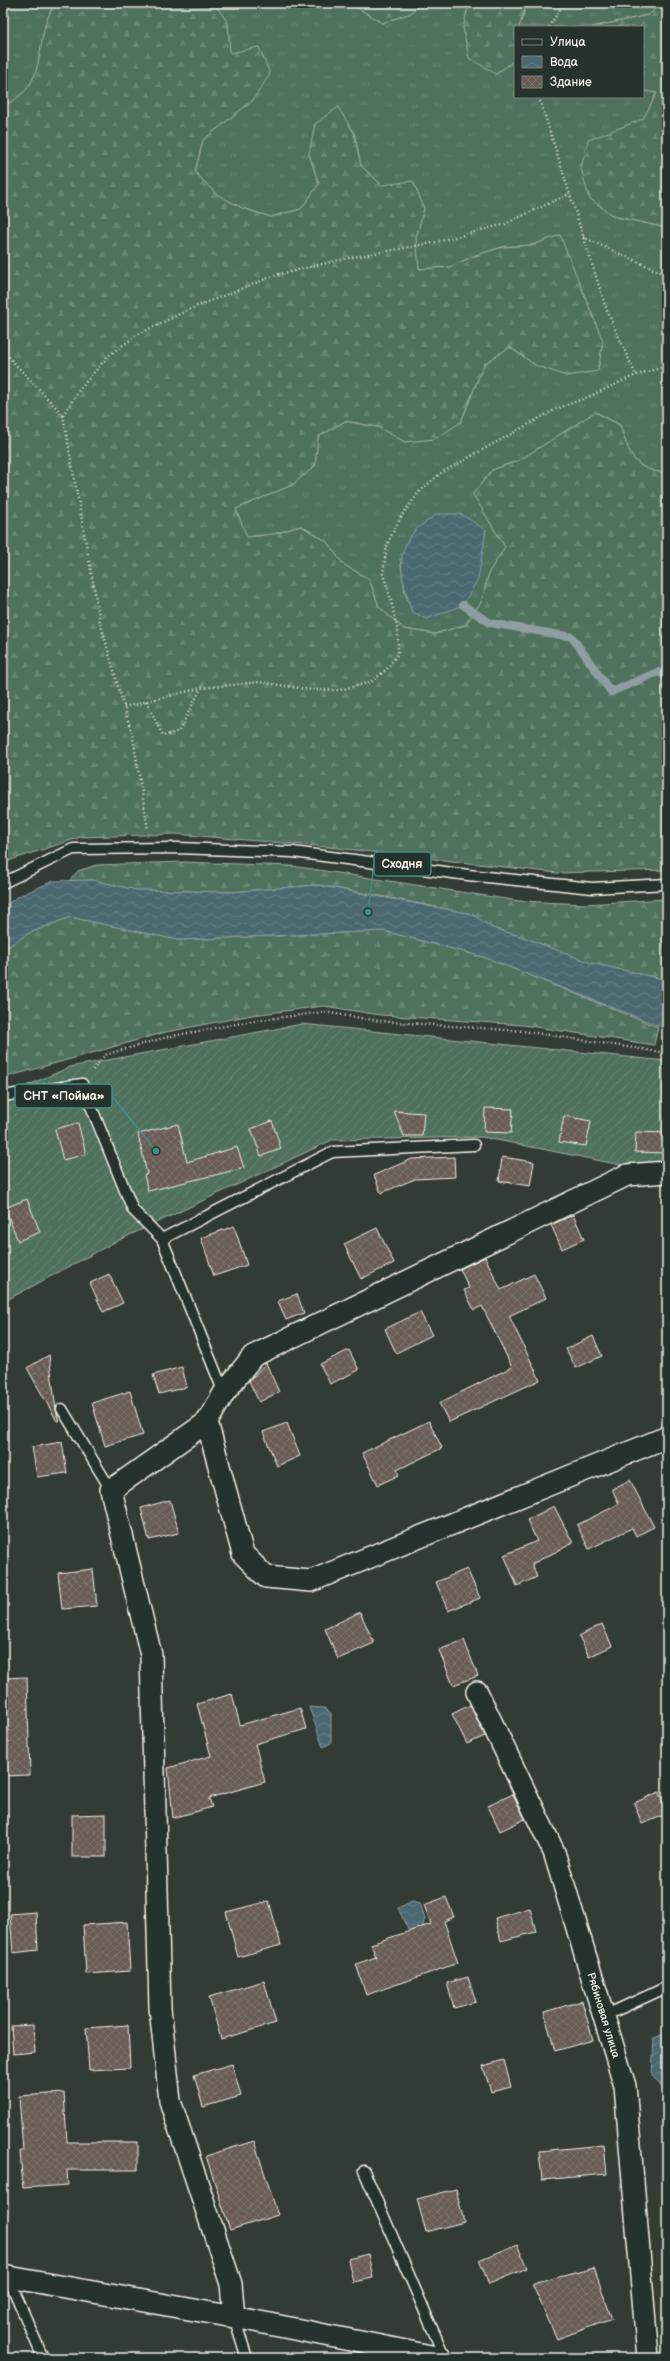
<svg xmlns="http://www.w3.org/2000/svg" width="670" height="2361" font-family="'Balsamiq Sans',sans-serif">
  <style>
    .grass { fill: url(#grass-tufts); stroke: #a2b1a2; fill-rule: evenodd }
    .forest { fill: url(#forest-firs); stroke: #a2b1a2 }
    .garden { fill: url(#garden-furrows); stroke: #a2b1a2 }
    .water { fill: url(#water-waves); stroke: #8f9ea1 }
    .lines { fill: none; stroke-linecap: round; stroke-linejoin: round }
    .stream { stroke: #8f9ea1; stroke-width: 8 }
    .building { fill: url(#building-cross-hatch); stroke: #f4f1e8 }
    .lane-casing { stroke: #f4f1e8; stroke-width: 13 }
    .street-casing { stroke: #f4f1e8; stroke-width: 24 }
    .path { stroke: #f4f1e8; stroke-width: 2.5; stroke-dasharray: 1 3; stroke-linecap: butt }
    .lane { stroke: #26332d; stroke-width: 10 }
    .street { stroke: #26332d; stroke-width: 21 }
    .labels { text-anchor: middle; stroke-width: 3.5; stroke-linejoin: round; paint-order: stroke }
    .street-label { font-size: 11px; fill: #f4f1e8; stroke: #26332d }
    .leader { fill: none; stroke: #3d8f86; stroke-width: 1.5 }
    .callout-dot { fill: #3d8f86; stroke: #26332d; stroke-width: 1.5 }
    .callout { fill: #26332d; stroke: #3d8f86; stroke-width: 1.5 }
    .callout-label { font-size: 12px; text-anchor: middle; font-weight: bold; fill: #f4f1e8 }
  </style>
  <defs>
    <pattern id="grass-tufts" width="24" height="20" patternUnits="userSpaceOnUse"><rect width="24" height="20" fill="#4f715d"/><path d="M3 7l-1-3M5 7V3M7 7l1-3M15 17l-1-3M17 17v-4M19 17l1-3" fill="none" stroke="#698674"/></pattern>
    <pattern id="forest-firs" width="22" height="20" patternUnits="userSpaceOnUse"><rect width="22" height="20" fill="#4f715d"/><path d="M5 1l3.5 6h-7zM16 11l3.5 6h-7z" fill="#698674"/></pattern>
    <pattern id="garden-furrows" width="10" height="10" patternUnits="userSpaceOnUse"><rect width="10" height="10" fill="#4f715d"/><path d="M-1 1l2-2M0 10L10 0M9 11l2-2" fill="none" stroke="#698674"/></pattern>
    <pattern id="water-waves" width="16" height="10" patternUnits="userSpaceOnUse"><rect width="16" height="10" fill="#4b6771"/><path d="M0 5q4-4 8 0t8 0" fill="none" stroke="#667d85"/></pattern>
    <pattern id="building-cross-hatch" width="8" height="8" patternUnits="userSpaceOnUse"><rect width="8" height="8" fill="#675b54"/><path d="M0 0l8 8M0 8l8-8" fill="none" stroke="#7d736d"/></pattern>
  </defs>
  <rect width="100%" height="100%" fill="#333b35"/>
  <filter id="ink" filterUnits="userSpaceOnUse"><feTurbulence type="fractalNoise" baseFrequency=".025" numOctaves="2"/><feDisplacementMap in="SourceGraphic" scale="8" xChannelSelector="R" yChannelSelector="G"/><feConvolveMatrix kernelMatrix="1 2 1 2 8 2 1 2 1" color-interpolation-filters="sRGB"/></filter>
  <g filter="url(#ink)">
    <!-- grass -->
    <path class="grass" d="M3 3H55C52 9 48 16 46 23 36 57 44 88 3 106Z
      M214 3H350L382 23 411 13 420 3H469L463 28 496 73 515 60V97H643V91L657 92 644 119 617 130 612 216 667 228V473C634 471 629 454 620 425L596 412 520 460 492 470 473 494 505 547 489 572 482 601 465 625 435 634 404 629 379 607 369 579 344 565 326 541 301 526 274 534 246 537 236 509 292 485 315 466 318 437 345 421 378 427 405 442 461 422 484 364 510 347 535 365 564 250 560 235 533 245 503 247 476 255 450 267 419 269 416 238 424 208 382 185 361 166 354 133 309 154 319 184 301 209 271 217 242 208 216 194 195 172 203 140 253 100 230 53 228 23ZM486 530 463 605 446 611 412 612 405 592 400 559Z
      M527 3H661L649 15 592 27H519Z"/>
    <!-- forest -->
    <path class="forest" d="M55 3H214L228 23 230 53 259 47 270 74 253 100 203 140 195 172 216 194 242 208 271 217 301 209 319 184 309 154 315 124 338 107 354 133 361 166 382 185 413 181 424 208 416 238 419 269 450 267 476 255 503 247 533 245 560 235 603 341 598 371 566 376 535 365 510 347 484 364 461 422 435 439 405 442 378 427 345 421 318 437 315 466 292 485 236 509 247 537 274 534 301 526 326 541 344 565 369 579 379 607 404 629 435 634 465 625 482 601 489 572 505 547 473 494 492 470 520 460 595 412 620 425C629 454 634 471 667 473V870L557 873 328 847 176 834 81 837 11 860 3 864V106C44 88 36 57 46 23 48 16 52 9 55 3Z
      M350 3H420L411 13 382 23Z
      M469 3H527L519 27H515V60L496 74 469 58 463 28Z
      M661 3H667V228L613 216 589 198 581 168 588 140 643 119 657 93 643 91V27H592L649 15Z
      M184 862 292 866 519 901 585 904 667 899V980L591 963 520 936 492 928 472 914 380 896 317 885 232 892 136 890 93 880 69 881 78 871 96 865Z
      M70 917 178 940 384 931 484 957 658 1027 654 1045 523 1025 380 1015 324 1006 252 1015 166 1032 3 1078V950L27 934Z"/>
    <!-- garden -->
    <path class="garden" d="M302 1024 667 1061V1163L626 1166 482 1137 332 1140 113 1243 3 1302V1096L70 1067Z"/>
    <!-- water -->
    <path class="water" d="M437 514H461L486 530 478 579 463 605 427 619 412 612C404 587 393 556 413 533 419 525 430 520 437 514Z
      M93 880 136 890 232 892 317 885 472 914 492 928 520 936 591 963 667 980V1029L484 957 384 931 178 940 70 917 27 934 3 950V907L19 896 53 881Z
      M309 1707 324 1708 331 1713V1743L323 1747Z
      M412 1901 420 1903 425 1918 422 1929 409 1932 398 1908Z
      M662 2035 667 2038V2094L652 2075 654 2038Z"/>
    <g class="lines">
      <!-- stream -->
      <path class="stream" d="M463 605 490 623 572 637 611 692 658 672 667 676"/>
    </g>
    <!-- building -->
    <path class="building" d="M485 1108 513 1109 511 1133 484 1132Z
      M394 1111 424 1113 422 1136H404Z
      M564 1116 591 1121 586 1146 559 1142Z
      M272 1121 281 1149 261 1156 251 1129Z
      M78 1123 86 1154 63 1160 55 1129Z
      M178 1124 187 1162 237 1147 244 1168 148 1191 144 1175 147 1174 138 1134Z
      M636 1132 667 1133V1153L635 1152Z
      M454 1157 455 1177 415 1179 381 1193 374 1175 412 1159Z
      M502 1157 534 1162 530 1186 499 1181Z
      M27 1199 40 1232 18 1241 5 1208Z
      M573 1215 584 1239 562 1249 551 1225Z
      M234 1226 247 1265 214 1276 201 1238Z
      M377 1228 394 1263 361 1279 344 1244Z
      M485 1257 501 1290 534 1274 546 1298 509 1316 540 1380 449 1422 439 1403 512 1367 482 1306 474 1310 464 1290 469 1288 460 1269Z
      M109 1274 123 1303 103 1312 90 1283Z
      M297 1294 304 1313 286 1320 278 1301Z
      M420 1312 432 1335 396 1353 385 1329Z
      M593 1336 602 1356 576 1368 566 1349Z
      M349 1350 359 1370 330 1384 320 1364Z
      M49 1355 56 1410 59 1421H57L27 1368Z
      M266 1363 279 1392 259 1402 249 1381Z
      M182 1367 187 1387 159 1394 153 1375Z
      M130 1391 143 1435 105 1446 92 1403Z
      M429 1421 442 1448 397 1470 399 1475 378 1485 362 1453Z
      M287 1423 300 1456 277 1466 263 1432Z
      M62 1442 67 1473 37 1477 32 1447Z
      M630 1480 654 1527 636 1536 632 1528 589 1549 577 1525 619 1504 612 1489Z
      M170 1500 179 1533 149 1540 141 1508Z
      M554 1506 573 1543 532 1564 537 1577 517 1586 504 1555 537 1541 527 1520Z
      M93 1569 97 1606 62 1609 58 1573Z
      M467 1569 480 1598 448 1611 436 1582Z
      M360 1612 374 1643 338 1659 325 1629Z
      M602 1624 612 1646 589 1657 579 1636Z
      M464 1640 478 1676 453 1685 439 1650Z
      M27 1677 30 1775 3 1776V1731L5 1730 3 1678Z
      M232 1694 240 1725 300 1708 306 1729 255 1744 265 1782 209 1798 212 1807 173 1818 168 1768 211 1756 197 1704Z
      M470 1705 485 1736 467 1744 452 1714Z
      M659 1792 667 1814 642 1824 634 1803Z
      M513 1794 525 1819 500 1831 488 1806Z
      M106 1814V1857H72V1815Z
      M446 1897 454 1917 444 1921 458 1963 366 1995 356 1964 376 1957 371 1944 431 1924 424 1905Z
      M269 1901 281 1945 238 1957 226 1912Z
      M530 1908 536 1932 501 1941 495 1918Z
      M36 1912 38 1950 13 1953 10 1914Z
      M127 1922 130 1971 86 1974 83 1925Z
      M468 1977 476 2002 454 2008 447 1983Z
      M264 1981 276 2023 221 2039 209 1997Z
      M582 2001 593 2040 555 2051 544 2012Z
      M33 2025 35 2052 13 2054 11 2026Z
      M128 2025 130 2068 89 2070 86 2028Z
      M504 2060 511 2087 491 2092 483 2066Z
      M232 2064 241 2096 203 2107 194 2075Z
      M64 2093 67 2142H138V2170H67L68 2185 23 2188 20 2151H23L19 2096Z
      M254 2141 278 2215 230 2230 206 2156Z
      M604 2145 607 2174 542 2180 539 2151Z
      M456 2189 464 2222 426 2232 417 2199Z
      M517 2244 527 2268 489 2284 479 2260Z
      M368 2254 373 2278 353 2282 348 2259Z
      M594 2268 612 2319 557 2339 532 2284Z"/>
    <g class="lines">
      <defs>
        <path id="lane" d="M3 883 73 849 177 848 293 852 468 875 592 888 667 884
          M3 1096 82 1084 133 1210 162 1239
          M224 1393 162 1239 332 1152 474 1145
          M62 1409 111 1490
          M604 2016 667 1987
          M364 2171 445 2358
          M8 2277 43 2358
          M234 2317 247 2358"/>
        <path id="street" d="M667 1172 627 1175 253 1356 224 1393 207 1422 243 1554 266 1577 311 1581 667 1437
          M207 1422 111 1490 151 1655 160 2008 170 2101 231 2284 234 2317
          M477 1692 554 1852 625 2086 648 2358
          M3 2276 234 2317 441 2358"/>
      </defs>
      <!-- lane casing -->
      <use href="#lane" class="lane-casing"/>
      <!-- street casing -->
      <use href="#street" class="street-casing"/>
      <!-- path -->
      <path class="path" d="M549 27 564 3
        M539 97 607 311 636 375
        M583 237 667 275
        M3 351 63 415 100 622 133 738 148 830
        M63 415 80 389 108 356 137 335 190 309 276 275 348 258 432 243 505 224 569 194
        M146 701 163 736 179 731 201 688
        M124 707 201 688 259 682 312 690H340L371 682 387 669 398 653V632L390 596 383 574 387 544 402 515 420 491 441 473 556 409 588 397 636 375 667 366
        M93 1070 105 1055 167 1037 252 1021 324 1012 379 1021 523 1031 667 1053"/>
      <!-- lane -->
      <use href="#lane" class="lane"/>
      <!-- street -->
      <use href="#street" class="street"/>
    </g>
  </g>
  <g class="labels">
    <!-- street labels -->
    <g class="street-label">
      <text transform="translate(604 2015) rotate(73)" y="4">Рябиновая улица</text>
    </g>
  </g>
  <!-- callouts -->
  <path class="leader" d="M368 912L374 864M156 1151L112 1096"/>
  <g class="callout-dot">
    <circle cx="368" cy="912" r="4"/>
    <circle cx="156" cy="1151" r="4"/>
  </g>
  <g class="callout">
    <rect x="374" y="852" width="57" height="24" rx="4"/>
    <rect x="15" y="1084" width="97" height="24" rx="4"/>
  </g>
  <g class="callout-label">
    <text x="402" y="868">Сходня</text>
    <text x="64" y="1100">СНТ «Пойма»</text>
  </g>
  <!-- margin -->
  <rect width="670" height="2361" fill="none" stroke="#26332d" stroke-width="16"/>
  <rect x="8" y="8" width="654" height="2345" fill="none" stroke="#f4f1e8" stroke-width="1.5" filter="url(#ink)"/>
  <!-- legend -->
  <rect x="514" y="26" width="130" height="72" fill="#26332d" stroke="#787f78"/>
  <rect x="522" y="39" width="20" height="6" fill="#26332d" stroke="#787f78"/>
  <text x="550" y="46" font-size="12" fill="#f4f1e8">Улица</text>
  <rect x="522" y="56" width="20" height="12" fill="url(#water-waves)" stroke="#787f78"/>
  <text x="550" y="66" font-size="12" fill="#f4f1e8">Вода</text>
  <rect x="522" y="76" width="20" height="12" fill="url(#building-cross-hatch)" stroke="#787f78"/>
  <text x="550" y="86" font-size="12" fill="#f4f1e8">Здание</text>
</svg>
